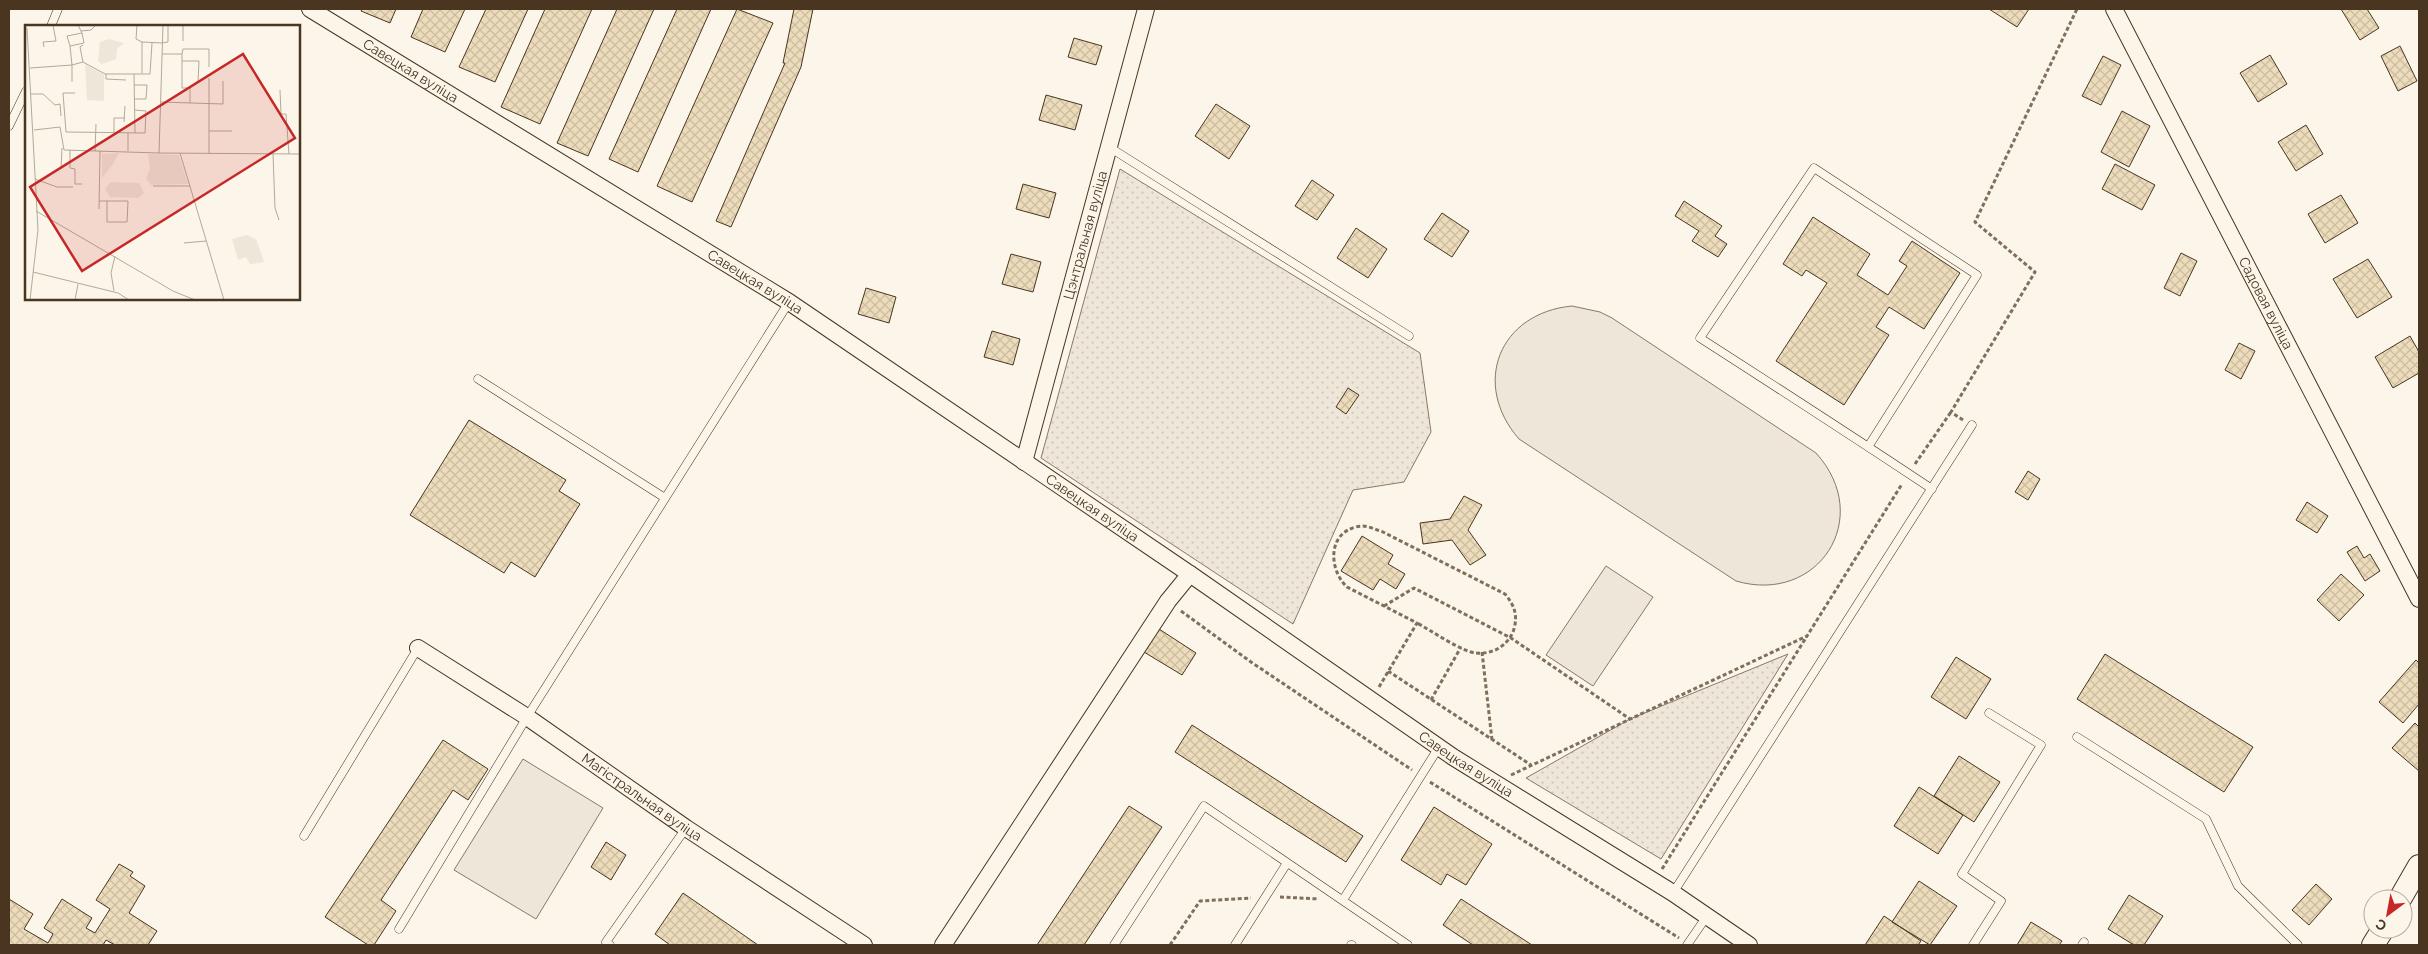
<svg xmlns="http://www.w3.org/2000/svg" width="2428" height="954" font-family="Raleway,sans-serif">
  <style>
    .grass { fill: url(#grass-dots); stroke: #887966 }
    .park { fill: #ede6d9; stroke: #887966 }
    .parking { fill: #ede7d9; stroke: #887966 }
    .building { fill: url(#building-cross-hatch); stroke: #4a3520 }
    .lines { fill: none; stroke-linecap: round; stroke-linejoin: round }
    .lane-casing { stroke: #4a3520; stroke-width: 9 }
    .street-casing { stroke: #4a3520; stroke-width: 18 }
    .secondary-casing { stroke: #4a3520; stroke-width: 24 }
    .path { stroke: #7f6f5c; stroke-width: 3; stroke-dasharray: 4 2.5; stroke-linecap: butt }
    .lane { stroke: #fbf6e9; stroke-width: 8 }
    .street { stroke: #fbf6e9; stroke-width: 16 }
    .secondary { stroke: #fbf6e9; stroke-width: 22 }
    .labels { text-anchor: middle; stroke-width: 4; stroke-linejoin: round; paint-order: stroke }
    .street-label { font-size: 14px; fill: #4a3520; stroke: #fbf6e9 }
    .inset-road { fill: none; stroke: #b4a999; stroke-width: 1 }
    .view { fill: #c62828; fill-opacity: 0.15; stroke: #c62828; stroke-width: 2.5 }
    .inset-edge { fill: none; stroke: #4a3520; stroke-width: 2.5 }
  </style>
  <defs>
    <pattern id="grass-dots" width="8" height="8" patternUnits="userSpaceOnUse" patternTransform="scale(1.25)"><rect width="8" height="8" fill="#ede6d9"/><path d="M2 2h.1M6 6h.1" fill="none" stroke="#cdc6ba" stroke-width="1.8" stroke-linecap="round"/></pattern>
    <pattern id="building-cross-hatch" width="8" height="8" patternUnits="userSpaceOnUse" patternTransform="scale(1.25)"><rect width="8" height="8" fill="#ecdcbc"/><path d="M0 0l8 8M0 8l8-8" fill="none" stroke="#ccbda1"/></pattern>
  </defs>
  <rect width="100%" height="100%" fill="#fbf6e9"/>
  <!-- grass -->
  <path class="grass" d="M1120 169 1420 353 1431 432 1404 482 1353 490 1293 624 1041 458Z
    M1788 654 1661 859 1526 778 1630 719Z"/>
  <!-- park -->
  <path class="park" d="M1572 306 1600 312 1612 318 1816 453C1875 518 1818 605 1736 581L1519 439C1471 384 1499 313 1572 306Z
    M1606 566 1653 597 1593 686 1546 655Z"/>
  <!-- parking -->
  <path class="parking" d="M523 759 603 808 536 919 454 870Z"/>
  <!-- building -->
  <path class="building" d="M362 9H396L390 23 361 11Z
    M423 9H465L445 52 411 37Z
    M486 9H528L495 82 459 67Z
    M545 9H592L540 124 501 107Z
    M617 9H654L588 156 557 143Z
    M677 9H711L638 172 609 159Z
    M737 9 773 23 692 202 657 186Z
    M794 9H813L801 67 731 227 716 221 785 63H783Z
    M1989 9H2029L2017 27Z
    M2341 9H2367L2379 28 2360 40Z
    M1074 38 1102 46 1096 65 1068 57Z
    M2400 46 2417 81 2398 91 2381 56Z
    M2270 55 2287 84 2258 102 2240 73Z
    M2103 56 2121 65 2101 105 2082 96Z
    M1046 95 1082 105 1075 130 1039 120Z
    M1216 104 1250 126 1229 159 1195 136Z
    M2122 111 2150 126 2129 167 2101 152Z
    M2306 125 2323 154 2296 171 2278 142Z
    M2115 164 2155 185 2142 210 2102 189Z
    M1312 180 1334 195 1317 220 1295 206Z
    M1023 184 1056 193 1049 218 1016 209Z
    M2341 195 2358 223 2325 243 2308 214Z
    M1684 201 1722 226 1715 236 1727 244 1718 257 1692 241 1699 231 1675 216Z
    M1442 213 1469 231 1452 257 1424 239Z
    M1813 217 1870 254 1857 275 1888 295 1907 266 1899 261 1912 241 1960 273 1924 329 1889 307 1876 327 1889 335 1844 405 1776 361 1827 283 1806 270 1802 276 1783 264Z
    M1356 228 1387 249 1368 278 1337 258Z
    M2181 253 2197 261 2180 296 2164 288Z
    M1011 254 1041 262 1033 292 1002 284Z
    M2368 259 2392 297 2357 318 2333 279Z
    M866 288 896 297 889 323 858 314Z
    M992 331 1020 339 1013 365 984 357Z
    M2410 336 2419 352V373L2393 388 2375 357Z
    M2239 343 2255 351 2241 379 2225 370Z
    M1348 388 1359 395 1346 414 1336 407Z
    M469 420 566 480 559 491 580 504 535 577 511 562 504 573 410 515Z
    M2028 471 2040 479 2028 500 2015 492Z
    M1464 496 1482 505 1468 530 1486 555 1470 565 1452 540 1423 544 1420 523 1450 519Z
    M2307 502 2328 516 2317 533 2296 520Z
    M1362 536 1393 555 1388 564 1405 574 1396 589 1380 579 1373 590 1341 571Z
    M2357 546 2364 558 2370 554 2380 571 2365 581 2347 552Z
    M2341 574 2364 595 2339 621 2317 600Z
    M1159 629 1196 653 1182 675 1144 652Z
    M2105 654 2253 747 2224 792 2077 699Z
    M1956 657 1991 679 1966 719 1931 697Z
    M2416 660 2419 663V704L2403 723 2379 702Z
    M2415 723 2419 727V771L2392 748Z
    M1192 725 1363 836 1346 862 1175 752Z
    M443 740 488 769 468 800 453 790 381 900 396 911 374 945H368L325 917Z
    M1959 756 2000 782 1974 822 1934 796Z
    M1919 787 1963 815 1938 854 1894 826Z
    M1129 806 1162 827 1084 945H1037Z
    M1434 807 1492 844 1466 885 1447 874 1441 885 1401 860Z
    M606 842 626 855 611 880 591 867Z
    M119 864 133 872 130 876 145 886 129 913 157 931 148 945H115L106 940 103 945H9V899L33 914 24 929 48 943 53 934 44 928 62 899 92 918 86 928 95 933 110 909 96 900Z
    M1919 881 1957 906 1930 945 1892 922Z
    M2316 884 2332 899 2309 925 2292 910Z
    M683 893 758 945H670L655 934Z
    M2129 895 2163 916 2144 945H2134L2108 929Z
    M1461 899 1532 945H1473L1443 925Z
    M1884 916 1921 941 1918 945H1865Z
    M2031 922 2062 941 2059 945H2017Z"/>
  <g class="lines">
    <defs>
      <path id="lane" d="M51 26 58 9
        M9 126 26 91
        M1109 147 1409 336
        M478 379 665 498
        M1868 447 1977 275 1814 168 1700 338C1778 388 1855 438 1932 489
        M2077 737 2206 819 2238 886 2298 945
        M304 836 418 648
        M1673 893 1972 425
        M1343 900 1439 747
        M399 929 527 717 789 302
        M610 945 606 942 686 828
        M1114 945 1204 806 1408 945
        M1235 945 1287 863
        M1351 945H1352
        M1687 945 1707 916
        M1973 945 2001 901 1962 874 2041 745 1989 713
        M2082 945 2084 942"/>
      <g id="street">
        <path id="s1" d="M310 9 789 302 1190 574"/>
        <path id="s2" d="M2114 9 2419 599"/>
        <path id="s3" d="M1024 462 1146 9"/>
        <path id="s4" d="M418 648 527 717 686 828 864 945"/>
        <path id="s5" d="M943 945 1168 601 1190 574 1453 757 1673 893 1749 945"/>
      </g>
      <path id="secondary" d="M2400 899 2419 866
        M2373 945 2383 929"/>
    </defs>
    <!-- lane casing -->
    <use href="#lane" class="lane-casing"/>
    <!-- street casing -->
    <use href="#street" class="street-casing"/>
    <!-- secondary casing -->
    <use href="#secondary" class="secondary-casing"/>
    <!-- path -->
    <path class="path" d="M1963 420 1951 412 2035 272 1975 222 2077 9
      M1915 464 1951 412
      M1384 606 1414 588 1511 638 1630 719
      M1181 611 1251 662 1412 770
      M1482 652 1492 740
      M1388 671 1531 765
      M1379 687 1417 623 1347 587C1329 570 1327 534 1356 527 1365 524 1374 529 1383 532L1505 594C1514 605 1518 614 1514 629 1509 645 1493 655 1475 653 1459 650 1432 631 1417 623
      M1431 700 1461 647
      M1511 775 1807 636 1902 484
      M1430 782 1679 938
      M1662 869 1807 636
      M1280 897 1319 899
      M1170 945 1200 901 1251 898"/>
    <!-- lane -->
    <use href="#lane" class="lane"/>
    <!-- street -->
    <use href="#street" class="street"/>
    <!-- secondary -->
    <use href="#secondary" class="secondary"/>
  </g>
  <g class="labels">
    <!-- street labels -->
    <g class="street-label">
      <text dy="5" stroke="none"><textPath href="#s1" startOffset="118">Савецкая вуліца</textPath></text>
      <text dy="5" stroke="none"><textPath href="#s3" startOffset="235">Цэнтральная вуліца</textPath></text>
      <text dy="5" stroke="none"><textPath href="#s1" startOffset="522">Савецкая вуліца</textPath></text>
      <text dy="5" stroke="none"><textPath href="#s2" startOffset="331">Садовая вуліца</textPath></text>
      <text dy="5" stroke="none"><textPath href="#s1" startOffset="928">Савецкая вуліца</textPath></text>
      <text dy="5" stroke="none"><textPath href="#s5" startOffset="781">Савецкая вуліца</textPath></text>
      <text dy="5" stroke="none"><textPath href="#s4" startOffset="269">Магістральная вуліца</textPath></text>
    </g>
  </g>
  <!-- overview -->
  <g transform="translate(25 25)">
    <rect width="275" height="275" fill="#fbf6e9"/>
    <path d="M94 128 88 139 77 153V129ZM123 129 154 130 163 159 126 160 121 153 125 144Z" fill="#ede6d9"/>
    <path d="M84 14 99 18 92 24 91 34 77 39 73 36 75 17Z" fill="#ede6d9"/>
    <path d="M222 210 231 214 239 237 225 239 221 232 213 235 207 214Z" fill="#ede6d9"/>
    <path d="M60 39 79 50V76L62 75ZM86 157 114 158 119 168 113 173 85 172 80 164Z" fill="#ede6d9"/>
    <path class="inset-road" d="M53 0 57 8 59 18 45 21 42 11 57 8M112 0 111 14 117 17 137 18 143 17V0M2 3 13 205 5 275M56 6 66 5 71 0M158 16V0M19 22 18 17 31 16 28 0M137 29H157L158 24H184V42M157 29V63H165V78M157 36H174L173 57M58 37 80 49H125L127 18M5 43 47 40 45 21M117 48V17M81 49V54L101 55M109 49 110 108M184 53V129M47 57V40L58 37 55 22 58 20M109 60H122L121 74H110M255 65 256 89H261L264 129M50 68H38L41 107 120 108 121 86 110 85M6 69H18L30 80 35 79 36 91M136 77 198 79V56M99 97 100 81M9 105 35 102 39 125 134 128 138 0M184 106H207M89 107V93H100M45 125V143L50 144V159H57M70 126 71 99M103 126V108M134 128 275 129M155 128 199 275M248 129 250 183 254 195M36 144 37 123M10 154 32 162H48M128 161H165M74 176H103L102 197H82V176M74 184 75 126M11 186 148 266 170 275M159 218 181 216M8 247 93 268 104 275M89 266 86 248 90 231M50 275 53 259"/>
    <path class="view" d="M218 29 270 113 57 246 5 162Z"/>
    <rect width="275" height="275" class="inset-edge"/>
  </g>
  <!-- border -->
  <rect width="2428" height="954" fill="none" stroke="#4a3520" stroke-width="20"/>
  <!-- north arrow -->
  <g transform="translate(2388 914) rotate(212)"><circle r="24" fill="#fbf6e9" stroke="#b4a999"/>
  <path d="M0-4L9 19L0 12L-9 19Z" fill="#c62828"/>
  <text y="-8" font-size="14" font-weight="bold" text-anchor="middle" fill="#4a3520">С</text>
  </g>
</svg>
